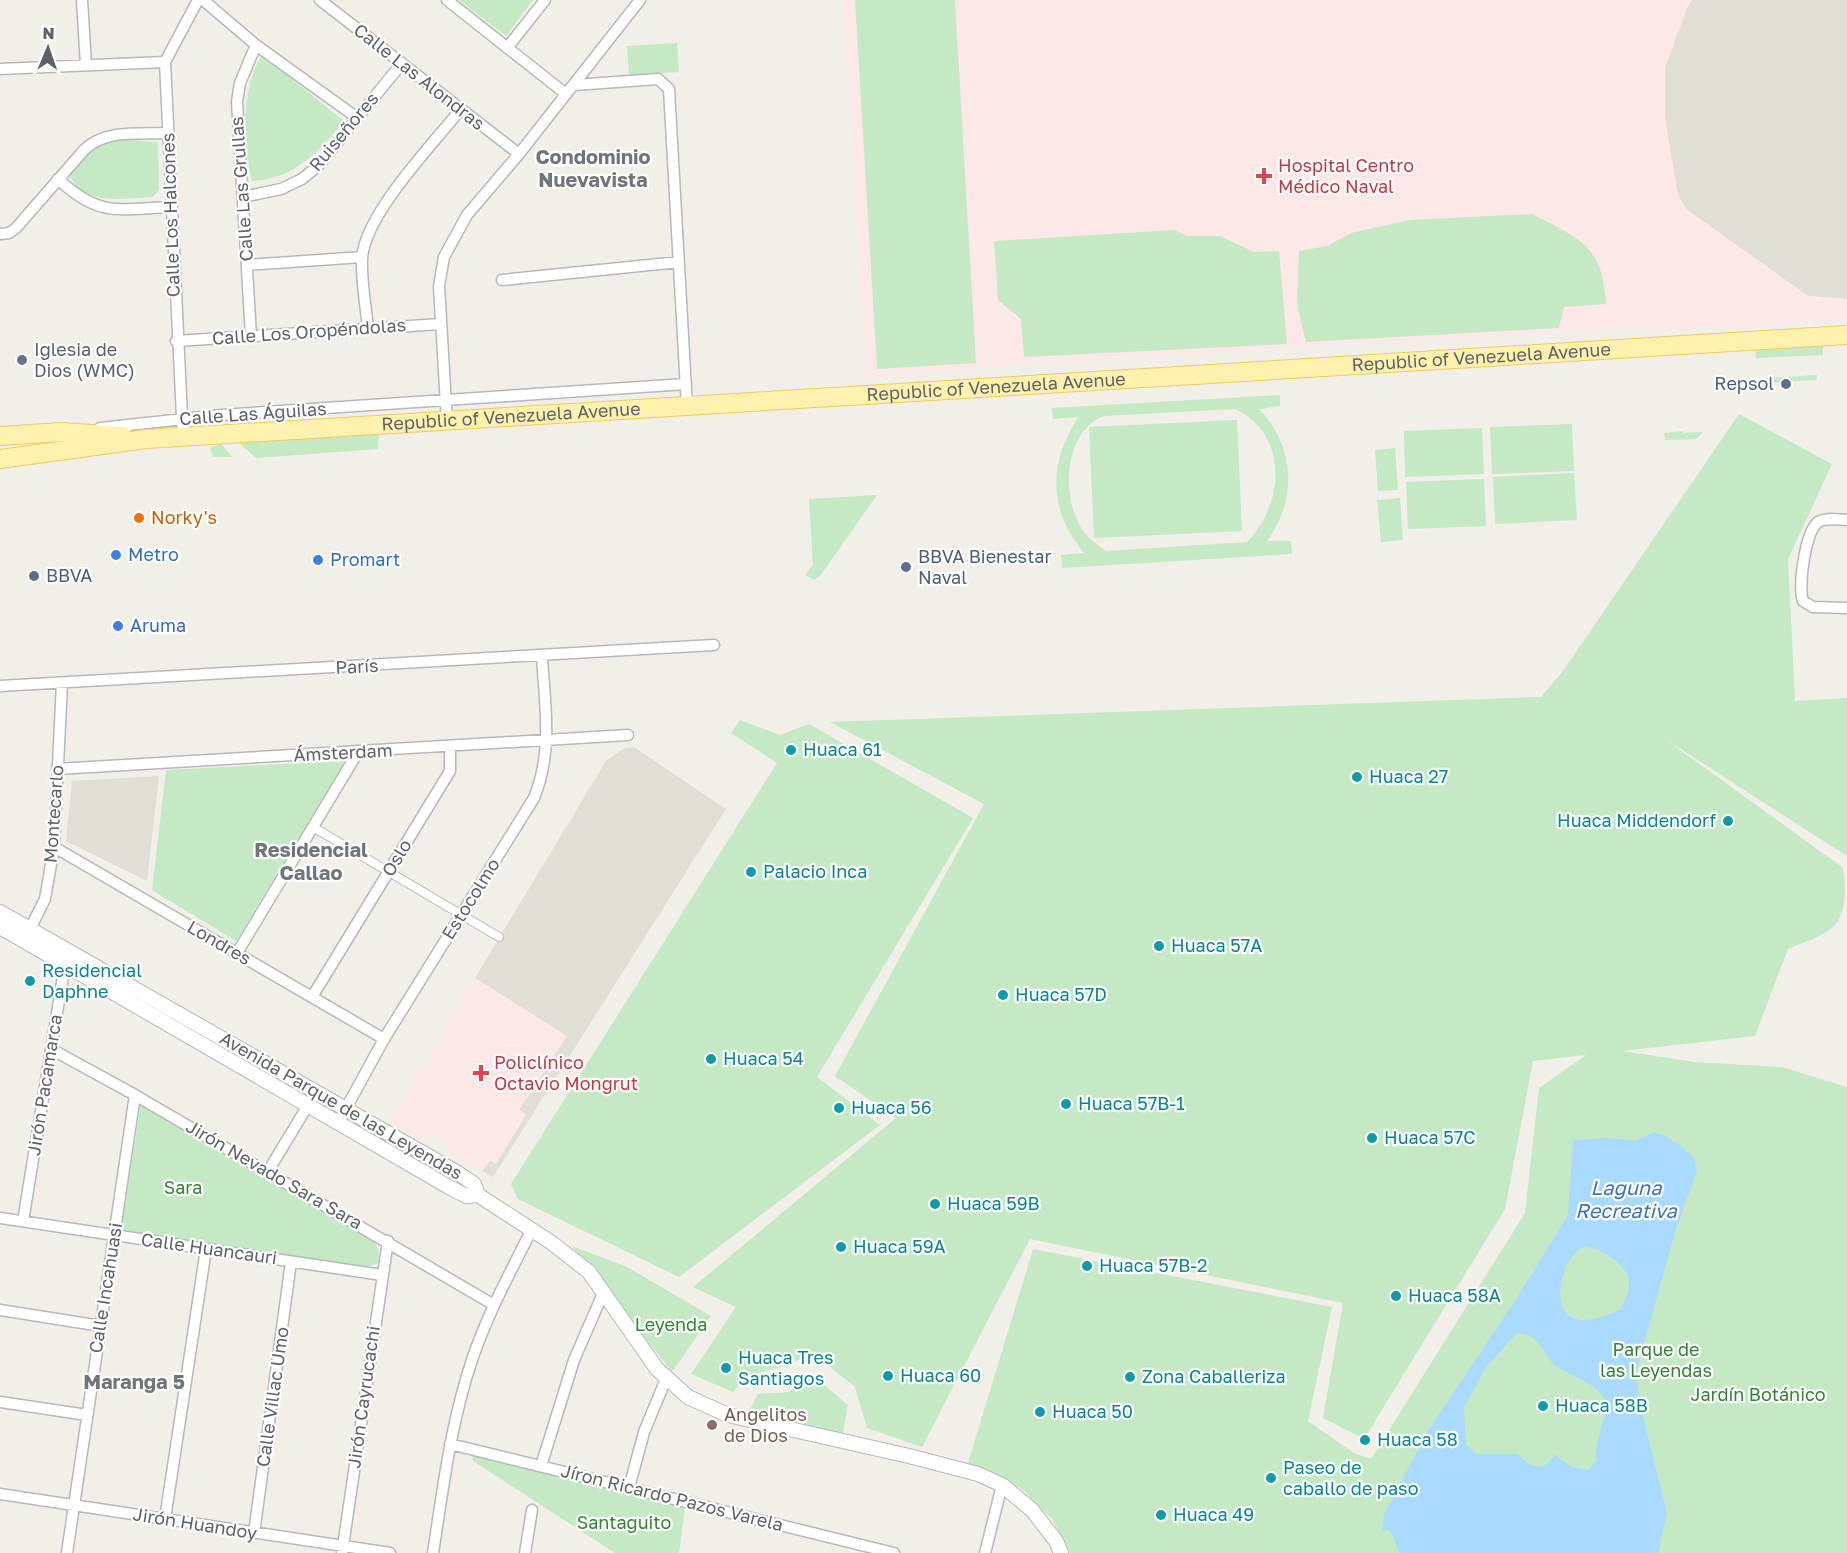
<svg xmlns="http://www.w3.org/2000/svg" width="1847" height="1553" font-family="'Golos Text',sans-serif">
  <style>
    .education { fill: #e1ded6 }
    .medical { fill: #fce8e6 }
    .green { fill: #c5e8c5; fill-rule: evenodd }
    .water { fill: #aadaff; fill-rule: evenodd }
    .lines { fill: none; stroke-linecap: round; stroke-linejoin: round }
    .pedestrian-casing { stroke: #b5b8bc; stroke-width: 10 }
    .minor-casing { stroke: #b5b8bc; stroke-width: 13 }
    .tertiary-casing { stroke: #b5b8bc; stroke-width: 16 }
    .primary-casing { stroke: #f2c960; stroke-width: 20 }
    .pedestrian { stroke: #fff; stroke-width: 8 }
    .minor { stroke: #fff; stroke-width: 10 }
    .tertiary { stroke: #fff; stroke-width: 14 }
    .primary { stroke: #fff2af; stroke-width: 18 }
    .health-dot { fill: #e0444e; stroke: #fff; stroke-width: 2 }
    .worship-dot { fill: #6b7280; stroke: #fff; stroke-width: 2 }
    .service-dot { fill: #5c6f8a; stroke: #fff; stroke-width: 2 }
    .food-dot { fill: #e8710a; stroke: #fff; stroke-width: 2 }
    .shop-dot { fill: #3f7fe0; stroke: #fff; stroke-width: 2 }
    .culture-dot { fill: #0f9aa8; stroke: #fff; stroke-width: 2 }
    .education-dot { fill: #8d6e63; stroke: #fff; stroke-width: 2 }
    .labels { text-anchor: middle; stroke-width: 4.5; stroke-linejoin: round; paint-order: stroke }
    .street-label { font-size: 18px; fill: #5f6368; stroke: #fff }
    .health-label { font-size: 18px; fill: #be3a42; stroke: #fff; text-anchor: start }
    .worship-label { font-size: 18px; fill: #5b616d; stroke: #fff; text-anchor: start }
    .service-label { font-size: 18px; fill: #4e5e75; stroke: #fff; text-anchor: start }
    .food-label { font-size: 18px; fill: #c56008; stroke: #fff; text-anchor: start }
    .shop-label { font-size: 18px; fill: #366cbe; stroke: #fff; text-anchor: start }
    .culture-label { font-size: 18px; fill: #0d838f; stroke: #fff; text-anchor: start }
    .park-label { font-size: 18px; fill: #348238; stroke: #fff }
    .education-label { font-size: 18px; fill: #785e54; stroke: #fff; text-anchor: start }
    .neighbourhood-label { font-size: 20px; font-weight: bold; fill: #70757a; stroke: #fff }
    .water-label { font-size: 20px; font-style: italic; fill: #4174aa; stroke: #fff }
  </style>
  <rect width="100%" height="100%" fill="#f1efe8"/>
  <!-- education -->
  <path class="education" d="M1692 0H1847V299L1808 296 1686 209 1678 195 1665 119V68L1687 8Z
    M634 747 726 809 493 1177 482 1171 490 1160 496 1164 526 1115 519 1110 566 1036 475 978 606 761 623 749Z
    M159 776 147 881 66 841 72 781Z"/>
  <!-- medical -->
  <path class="medical" d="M844 0H1692L1687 8 1665 68V119L1678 195 1686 209 1808 296 1847 299V318L1661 331 1651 327 1598 329 1291 347 985 367 867 378Z
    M475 978 567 1036 519 1110 526 1114 496 1164 490 1160 482 1171 450 1152 446 1139 435 1133 419 1138 390 1123Z"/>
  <!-- green -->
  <path class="green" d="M459 0H533L506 36Z
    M855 0H955L976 363 877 369Z
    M677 43 679 72 629 75 627 46Z
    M262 55 344 121C319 152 294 179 252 181 242 142 241 89 262 55Z
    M114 139 158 142 159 190 153 197C126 198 79 207 69 173 83 154 92 146 114 139Z
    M1532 214C1581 240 1602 244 1606 304L1564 307 1559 328 1306 342 1297 305 1299 251 1327 246 1351 233 1410 220Z
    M1175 230 1187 236H1220L1254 252 1279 251 1287 344 1024 357 1021 319 998 300 994 241Z
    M1823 341V355L1756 358 1755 345Z
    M1817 375V380L1765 383V378Z
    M1280 395V406L1259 409C1295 446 1298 499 1267 541H1291L1292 554 1062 568 1061 555 1084 553C1048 509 1048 465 1078 417L1053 419 1052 408ZM1235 409C1289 434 1285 504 1247 542L1106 551C1094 543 1084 535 1078 522 1062 490 1065 431 1104 416Z
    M1739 414 1832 464 1788 559 1795 701 1847 698V856L1665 739 1842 867C1847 883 1847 917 1831 929 1819 938 1801 943 1788 949L1755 1036 1622 1051 1695 1062 1782 1067 1847 1087V1553H1070L1053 1520 1022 1489 968 1463 1033 1249 1332 1307 1308 1421 1354 1453 1371 1459 1525 1213 1539 1088 1586 1055 1533 1061 1505 1209 1364 1439 1323 1418 1343 1303 1030 1239 922 1447 867 1428 855 1387 814 1354 780 1367 747 1376 733 1392 691 1374 736 1307 693 1287 896 1118 835 1076 984 804 830 722 1541 697 1563 671Z
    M1237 420 1242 531 1094 538 1089 427Z
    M1572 424 1574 471 1492 474 1490 427Z
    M1482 428 1484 474 1405 477 1404 431Z
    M1683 431V433L1703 432 1696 439 1665 440 1664 433Z
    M379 432 378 449 256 458 237 441Z
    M221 444 232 457H213L210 448Z
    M1395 448 1398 490 1378 491 1375 450Z
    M1574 473 1577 520 1495 524 1493 477Z
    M1484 479 1486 526 1408 529 1406 482Z
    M877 495 820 576 814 580 805 575 813 565 809 499Z
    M1400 498 1403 540 1381 542 1377 500Z
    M740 720 780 735 809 724 973 818 817 1077 880 1125 679 1277 518 1199 511 1184 777 763 731 733Z
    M345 761 236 941 152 890 166 770Z
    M141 1103 375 1241 379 1253 378 1263 367 1267 126 1232 122 1227Z
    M572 1246 627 1267 711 1316 672 1372Z
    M811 1374 848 1405 841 1442 745 1419 758 1394 789 1392Z
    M472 1454 685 1507 679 1553H615L473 1461Z"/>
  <!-- water -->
  <path class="water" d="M1653 1132 1666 1136 1685 1149 1694 1158 1697 1171 1676 1229 1636 1372 1640 1405 1667 1513 1658 1553H1400L1390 1530 1382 1531 1384 1514 1430 1428 1517 1298 1568 1215 1573 1140 1607 1138 1636 1141ZM1587 1246C1604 1252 1631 1264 1629 1287 1628 1294 1623 1303 1621 1309 1533 1353 1558 1251 1587 1246ZM1517 1333C1541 1333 1542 1355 1557 1367 1569 1375 1598 1385 1603 1397 1610 1419 1593 1439 1596 1461L1588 1470 1572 1467 1554 1454C1546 1475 1528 1466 1518 1454H1477L1466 1445 1464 1407 1486 1367Z"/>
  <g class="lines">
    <defs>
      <path id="pedestrian" d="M313 827 499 937"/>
      <path id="minor" d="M82 0 86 65
        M203 0 256 45 356 117
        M320 0 519 154
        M447 0 566 94
        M507 48 545 0
        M0 69 165 62
        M574 85 658 79 669 89 687 407
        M58 179C100 218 117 209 171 207
        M243 197 281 189 302 179 319 165 402 63
        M0 234 9 233 16 228 84 150C105 129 139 134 168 133
        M248 265 362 257
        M502 280 679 262
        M368 329C366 306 361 282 362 259 364 215 433 144 461 109
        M251 336 237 102 240 83 256 45
        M176 341 441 324
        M447 422 439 286 444 257 467 215 519 154 640 0
        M100 428 221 415 686 384
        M183 438 165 62 198 0
        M1847 520C1839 520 1826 517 1818 522 1805 533 1798 586 1803 601L1813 607 1847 608
        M0 686 714 645
        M57 769 628 735
        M54 847 384 1039
        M27 935 45 899 54 847 62 683
        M237 953 358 752
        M312 997 450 771V746
        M51 1049 135 1095 494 1305
        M338 1123 384 1039 534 798C553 751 545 706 542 657
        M267 1173 316 1092
        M0 1218 382 1275
        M23 1221 66 958
        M0 1310 101 1326
        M0 1402 87 1415
        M450 1444 894 1553
        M541 1466 574 1360 604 1291
        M629 1488 644 1432 666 1379
        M0 1494 390 1553
        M165 1519 206 1249
        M254 1533 291 1262
        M67 1553 135 1095
        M342 1553 388 1241
        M433 1553C443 1488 451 1422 472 1360 487 1315 510 1273 531 1231
        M525 1553 532 1510
        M985 1553 1002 1485"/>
      <path id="tertiary" d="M0 912 458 1173 474 1184 478 1195
        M0 927 449 1187 466 1196 478 1195
        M478 1195 552 1243 589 1272 657 1369 688 1397 728 1415 909 1456 978 1474 1002 1485 1032 1510 1056 1541 1061 1553"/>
      <g id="primary">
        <path d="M0 436 61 432 123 436"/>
        <path id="s1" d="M0 459 146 439 1847 335"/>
      </g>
    </defs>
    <!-- pedestrian casing -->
    <use href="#pedestrian" class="pedestrian-casing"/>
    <!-- minor casing -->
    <use href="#minor" class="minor-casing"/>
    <!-- tertiary casing -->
    <use href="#tertiary" class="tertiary-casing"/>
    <!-- primary casing -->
    <use href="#primary" class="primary-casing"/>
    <!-- pedestrian -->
    <use href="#pedestrian" class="pedestrian"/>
    <!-- minor -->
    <use href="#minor" class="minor"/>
    <!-- tertiary -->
    <use href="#tertiary" class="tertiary"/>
    <!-- primary -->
    <use href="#primary" class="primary"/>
  </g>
  <!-- markers -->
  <g class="health-dot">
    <path d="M1261 167h6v6h6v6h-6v6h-6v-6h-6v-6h6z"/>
    <path d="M478 1064h6v6h6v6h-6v6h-6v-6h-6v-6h6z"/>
  </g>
  <circle class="worship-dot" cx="22" cy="360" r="6"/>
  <g class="service-dot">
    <circle cx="1786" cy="384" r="6"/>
    <circle cx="906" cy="567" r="6"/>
    <circle cx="34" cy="576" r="6"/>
  </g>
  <circle class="food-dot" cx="139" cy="518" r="6"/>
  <g class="shop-dot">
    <circle cx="116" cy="555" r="6"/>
    <circle cx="318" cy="560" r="6"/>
    <circle cx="118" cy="626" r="6"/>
  </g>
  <g class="culture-dot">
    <circle cx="791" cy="750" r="6"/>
    <circle cx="1357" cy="777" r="6"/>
    <circle cx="1728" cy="821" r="6"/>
    <circle cx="751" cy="872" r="6"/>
    <circle cx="1159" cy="946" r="6"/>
    <circle cx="30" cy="981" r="6"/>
    <circle cx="1003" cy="995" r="6"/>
    <circle cx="711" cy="1059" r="6"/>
    <circle cx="1066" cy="1104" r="6"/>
    <circle cx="839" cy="1108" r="6"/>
    <circle cx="1372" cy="1138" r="6"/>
    <circle cx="935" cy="1204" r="6"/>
    <circle cx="841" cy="1247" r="6"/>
    <circle cx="1087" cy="1266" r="6"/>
    <circle cx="1396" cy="1296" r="6"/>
    <circle cx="726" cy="1368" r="6"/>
    <circle cx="888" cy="1376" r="6"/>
    <circle cx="1130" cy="1377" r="6"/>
    <circle cx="1543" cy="1406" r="6"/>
    <circle cx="1040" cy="1412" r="6"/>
    <circle cx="1365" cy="1440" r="6"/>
    <circle cx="1271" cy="1478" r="6"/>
    <circle cx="1161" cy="1515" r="6"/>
  </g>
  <circle class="education-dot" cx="712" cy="1425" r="6"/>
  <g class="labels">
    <!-- street labels -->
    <g class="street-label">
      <text transform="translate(419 77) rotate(38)" y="6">Calle Las Alondras</text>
      <text transform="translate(344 132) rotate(-50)" y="6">Ruiseñores</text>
      <text transform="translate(242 189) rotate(-94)" y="6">Calle Las Grullas</text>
      <text transform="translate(171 215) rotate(-92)" y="6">Calle Los Halcones</text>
      <text transform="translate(309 332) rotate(-4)" y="6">Calle Los Oropéndolas</text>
      <text dy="6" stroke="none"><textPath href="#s1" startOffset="1485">Republic of Venezuela Avenue</textPath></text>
      <text dy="6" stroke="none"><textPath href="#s1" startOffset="999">Republic of Venezuela Avenue</textPath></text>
      <text transform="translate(253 414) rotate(-4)" y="6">Calle Las Águilas</text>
      <text dy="6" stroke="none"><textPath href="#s1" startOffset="513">Republic of Venezuela Avenue</textPath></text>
      <text transform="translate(357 667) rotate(-3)" y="6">París</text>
      <text transform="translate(343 753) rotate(-3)" y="6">Ámsterdam</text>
      <text transform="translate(54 814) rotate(-86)" y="6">Montecarlo</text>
      <text transform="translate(397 858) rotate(-59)" y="6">Oslo</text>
      <text transform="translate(471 899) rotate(-58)" y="6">Estocolmo</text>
      <text transform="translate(219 943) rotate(30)" y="6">Londres</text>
      <text transform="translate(45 1085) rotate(-81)" y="6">Jirón Pacamarca</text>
      <text transform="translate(341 1106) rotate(30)" y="6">Avenida Parque de las Leyendas</text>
      <text transform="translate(274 1175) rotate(30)" y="6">Jirón Nevado Sara Sara</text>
      <text transform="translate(209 1249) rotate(8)" y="6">Calle Huancauri</text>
      <text transform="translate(106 1288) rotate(-81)" y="6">Calle Incahuasi</text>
      <text transform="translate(273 1397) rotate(-82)" y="6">Calle Villac Umo</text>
      <text transform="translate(364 1397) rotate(-82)" y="6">Jirón Cayrucachi</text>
      <text transform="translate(672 1498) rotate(14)" y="6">Jíron Ricardo Pazos Varela</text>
      <text transform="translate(195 1524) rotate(9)" y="6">Jirón Huandoy</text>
    </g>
    <!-- health labels -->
    <g class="health-label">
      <text x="1278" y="172">Hospital Centro<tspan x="1278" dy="21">Médico Naval</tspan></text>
      <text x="494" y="1069">Policlínico<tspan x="494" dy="21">Octavio Mongrut</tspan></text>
    </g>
    <!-- worship labels -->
    <g class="worship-label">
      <text x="34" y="356">Iglesia de<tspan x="34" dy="21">Dios (WMC)</tspan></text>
    </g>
    <!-- service labels -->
    <g class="service-label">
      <text x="1774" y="390" text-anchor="end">Repsol</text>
      <text x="918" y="563">BBVA Bienestar<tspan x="918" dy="21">Naval</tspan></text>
      <text x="46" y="582">BBVA</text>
    </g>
    <!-- food labels -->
    <g class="food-label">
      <text x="151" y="524">Norky's</text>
    </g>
    <!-- shop labels -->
    <g class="shop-label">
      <text x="128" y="561">Metro</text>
      <text x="330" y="566">Promart</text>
      <text x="130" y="632">Aruma</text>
    </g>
    <!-- culture labels -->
    <g class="culture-label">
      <text x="803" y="756">Huaca 61</text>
      <text x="1369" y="783">Huaca 27</text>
      <text x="1716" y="827" text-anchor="end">Huaca Middendorf</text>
      <text x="763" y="878">Palacio Inca</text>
      <text x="1171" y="952">Huaca 57A</text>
      <text x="42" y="977">Residencial<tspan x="42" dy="21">Daphne</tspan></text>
      <text x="1015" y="1001">Huaca 57D</text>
      <text x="723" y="1065">Huaca 54</text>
      <text x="1078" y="1110">Huaca 57B-1</text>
      <text x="851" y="1114">Huaca 56</text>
      <text x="1384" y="1144">Huaca 57C</text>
      <text x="947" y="1210">Huaca 59B</text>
      <text x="853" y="1253">Huaca 59A</text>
      <text x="1099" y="1272">Huaca 57B-2</text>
      <text x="1408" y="1302">Huaca 58A</text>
      <text x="738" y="1364">Huaca Tres<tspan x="738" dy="21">Santiagos</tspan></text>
      <text x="900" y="1382">Huaca 60</text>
      <text x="1142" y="1383">Zona Caballeriza</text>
      <text x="1555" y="1412">Huaca 58B</text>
      <text x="1052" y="1418">Huaca 50</text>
      <text x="1377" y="1446">Huaca 58</text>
      <text x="1283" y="1474">Paseo de<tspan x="1283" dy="21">caballo de paso</tspan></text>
      <text x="1173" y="1521">Huaca 49</text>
    </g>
    <!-- park labels -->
    <g class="park-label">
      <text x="183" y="1194">Sara</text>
      <text x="671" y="1331">Leyenda</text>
      <text x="1656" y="1356">Parque de<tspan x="1656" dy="21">las Leyendas</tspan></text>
      <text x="1758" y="1401">Jardín Botánico</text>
      <text x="624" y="1529">Santaguito</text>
    </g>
    <!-- education labels -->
    <g class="education-label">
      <text x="724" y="1421">Angelitos<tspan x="724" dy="21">de Dios</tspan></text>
    </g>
    <!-- neighbourhood labels -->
    <g class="neighbourhood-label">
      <text x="593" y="164">Condominio<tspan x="593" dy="23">Nuevavista</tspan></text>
      <text x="311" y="857">Residencial<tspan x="311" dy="23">Callao</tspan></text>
      <text x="134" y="1389">Maranga 5</text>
    </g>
    <!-- water labels -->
    <g class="water-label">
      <text x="1626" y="1195">Laguna<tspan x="1626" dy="23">Recreativa</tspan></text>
    </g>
  </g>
  <!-- north arrow -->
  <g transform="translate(48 48) rotate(2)" stroke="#ffffff" stroke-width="4.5" paint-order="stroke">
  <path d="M0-4.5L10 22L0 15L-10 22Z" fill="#5f6368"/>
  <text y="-9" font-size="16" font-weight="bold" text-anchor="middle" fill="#5f6368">N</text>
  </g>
</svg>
